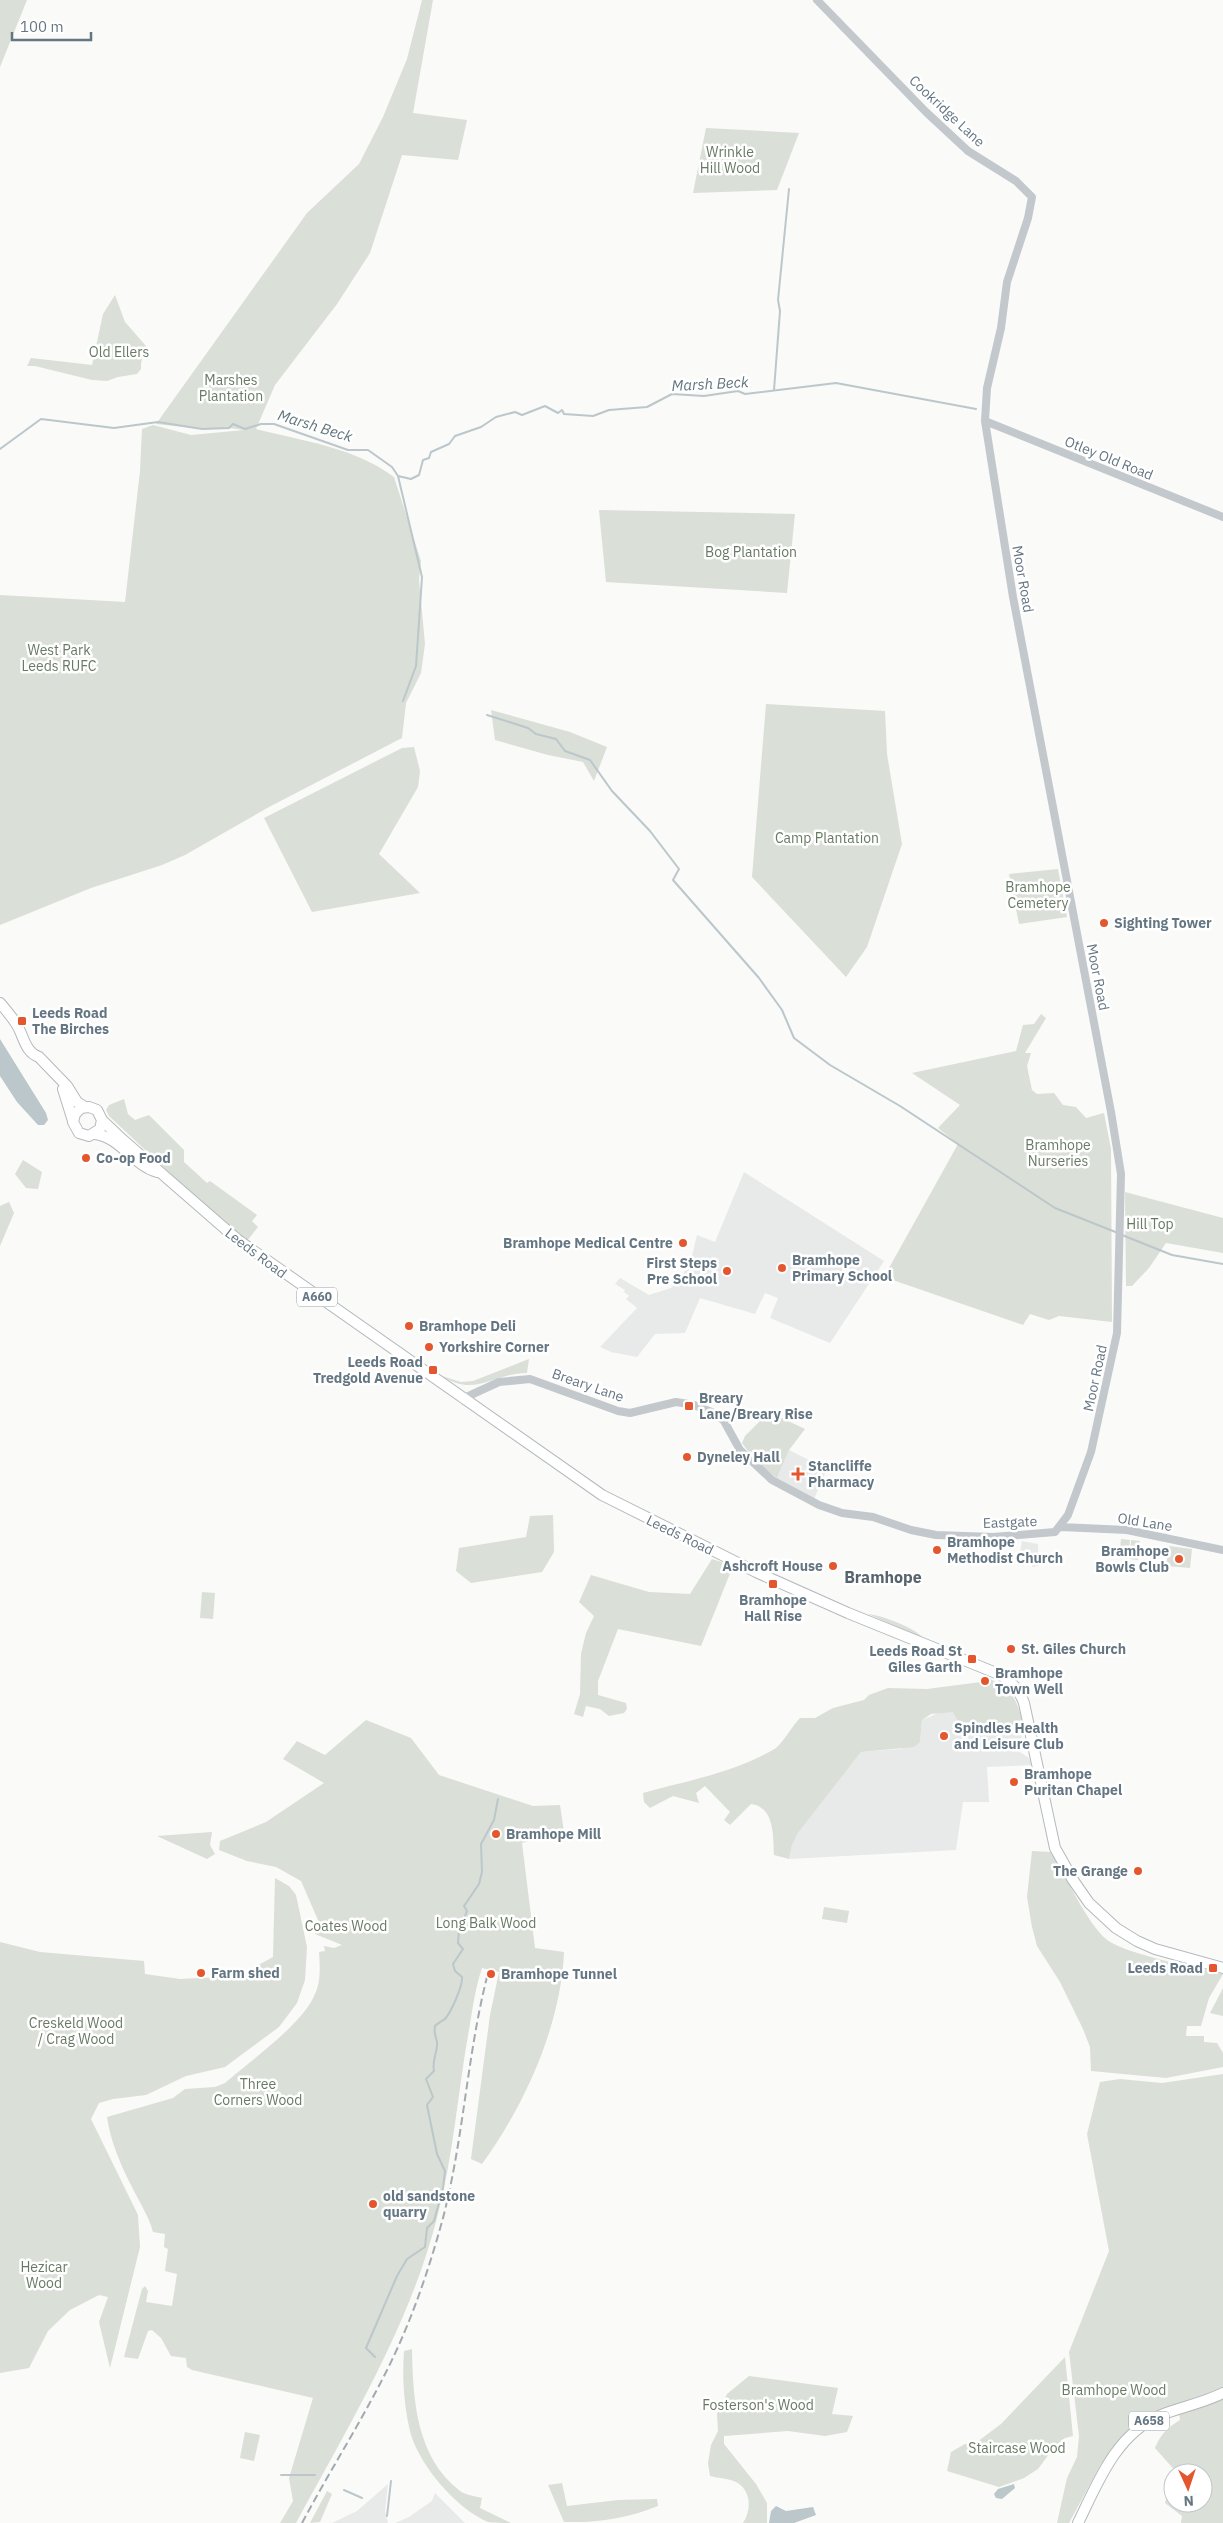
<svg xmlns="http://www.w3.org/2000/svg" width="1223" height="2523" font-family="'IBM Plex Sans',sans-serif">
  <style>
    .built { fill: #e8e9e9 }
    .green { fill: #dadfd7 }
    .water { fill: #bbc7cb }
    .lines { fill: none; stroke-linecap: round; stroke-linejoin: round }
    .stream { stroke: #bbc7cb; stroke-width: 2 }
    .trunk-casing { stroke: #b4b9bd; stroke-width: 12 }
    .tertiary { stroke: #c3c8cc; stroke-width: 8 }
    .trunk { stroke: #fff; stroke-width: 10 }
    .rail { stroke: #a2aab0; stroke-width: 2; stroke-dasharray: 8 4; stroke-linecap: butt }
    .poi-dot { fill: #e4572e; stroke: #fff; stroke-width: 2 }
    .labels { text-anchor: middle; stroke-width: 5; stroke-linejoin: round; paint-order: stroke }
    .shield { fill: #fff; stroke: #939fa8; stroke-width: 1 }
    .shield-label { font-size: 12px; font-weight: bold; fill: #657683 }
    .street-label { font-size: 14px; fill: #657683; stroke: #fff }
    .park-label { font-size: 14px; fill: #687a64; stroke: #fff }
    .poi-label { font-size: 14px; font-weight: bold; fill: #657683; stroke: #fff; text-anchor: start }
    .water-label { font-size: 15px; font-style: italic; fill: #60757c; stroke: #fff }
    .quarter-label { font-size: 16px; font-weight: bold; fill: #57646e; stroke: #fff }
  </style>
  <rect width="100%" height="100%" fill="#fafaf8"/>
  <!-- built -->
  <path class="built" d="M744 1172 884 1261 830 1343 770 1318 778 1298 765 1293 755 1314 700 1298 685 1333 655 1334 637 1357 611 1352 600 1347 637 1308 626 1299 629 1296 624 1292 625 1290 615 1284 620 1278 649 1295 671 1288 681 1278 692 1256 697 1235 715 1242Z
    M789 1450 827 1469 814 1499 777 1478Z
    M1022 1541 1038 1544 1039 1566 1032 1567V1554L1020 1553Z
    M943 1711 953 1712 972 1736 981 1732 1009 1728 1022 1719 1024 1731 1019 1743 1020 1752 1029 1758 1033 1765 987 1767 989 1802H963L956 1850 789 1859 792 1845 798 1833 861 1752 900 1749 920 1742 922 1720Z
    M388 2484 385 2511 388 2523H332L357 2511Z
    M435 2493 465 2523H395L409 2517 432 2501Z"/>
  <!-- green -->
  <path class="green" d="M0 0H27L0 67Z
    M422 0H433L413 113 467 120 458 160 402 155 370 253 337 304 275 385 256 429C302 441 354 447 394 477L421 561 419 580 425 644 421 673 406 703 402 738 269 807 185 855 162 865 91 888 0 925V595L125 602 140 471 142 429 153 425 191 435 244 430 229 428 202 429 156 424 307 213 359 164 383 117 407 59Z
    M706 128 799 133 777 190 693 193Z
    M115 295 125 322 146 346 141 363V369L137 374 118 377 107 381 92 380 35 366H27L31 358 92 365 103 314Z
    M599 510 795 514 787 593 606 582Z
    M766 704 885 711 887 754 902 844 867 947 846 977 752 877Z
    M491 710 570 732 607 747 594 781 583 762 548 755 495 740Z
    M414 747 420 771 418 787 379 854 420 893 312 912 264 818 402 748Z
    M1058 869 1067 917 1019 924 1009 874Z
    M1041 1014 1046 1018 1025 1053H1031L1027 1066 1032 1090 1037 1094 1054 1093 1063 1105 1076 1107 1086 1118 1104 1113 1111 1149 1112 1322 1059 1316 1049 1320 1030 1314 1023 1325 884 1277 958 1144 938 1128 960 1105 912 1073 1016 1051 1023 1025 1034 1024Z
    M124 1099 128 1114 135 1120 149 1115 184 1150V1162L207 1183 210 1181 257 1215 252 1221 258 1227 247 1241 222 1222 109 1116 106 1110 109 1105Z
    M23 1160 42 1172 38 1189 26 1188 15 1174Z
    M1125 1192 1223 1218V1253L1166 1243 1149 1268 1132 1286H1126Z
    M9 1202 14 1213 0 1246V1206Z
    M529 1359 527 1373C493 1373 475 1398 442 1376L461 1382 473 1381Z
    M769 1412 805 1429 789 1450 777 1478 756 1462 742 1443 745 1436Z
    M553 1515 554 1552 542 1572 471 1583 456 1571 459 1548 526 1537 530 1516Z
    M1121 1539 1130 1540 1128 1559 1119 1558Z
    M1131 1540 1140 1541 1138 1560 1130 1559Z
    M1169 1546 1192 1549 1190 1568 1166 1566Z
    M712 1559 733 1566 701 1646 618 1629 598 1681V1695L626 1703 627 1709 624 1713 609 1716 600 1709 586 1706 583 1717 574 1714 580 1694 581 1654 586 1633 594 1616 579 1602 591 1575 649 1592 690 1594Z
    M202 1592 215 1593 213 1619 200 1618Z
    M868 1614C881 1615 916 1628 923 1638Z
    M983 1676C1009 1687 1014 1692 1022 1719 1017 1722 1013 1726 1008 1728 1000 1731 972 1736 965 1734L953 1712 931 1714 922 1720 920 1742 914 1747 861 1752 798 1833 792 1845 789 1859 774 1855C773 1837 775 1807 751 1804L730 1825 724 1820 730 1812 705 1786 696 1793 699 1803 673 1796 650 1808 644 1802 643 1793C686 1781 737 1772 776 1748 782 1744 793 1725 800 1718H815L833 1708 864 1700 869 1695 888 1688 927 1689 981 1682Z
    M366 1720 411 1738 439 1775 533 1806 560 1805 564 1832 522 1843 535 1948 564 1952C561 2025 525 2105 482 2164L471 2159 490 2015 499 1972 482 1968C476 1986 473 2005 470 2024 458 2088 454 2154 437 2218 409 2327 349 2425 296 2523H280L293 2501 289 2478 313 2398 192 2370 187 2367 186 2358 171 2356 161 2338 152 2330 148 2331 138 2359 124 2357 142 2289 145 2286 148 2291 146 2302 172 2306 177 2274 165 2271 168 2249 164 2247 165 2234 153 2232C149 2216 139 2202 132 2187 121 2166 110 2140 107 2117L173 2098 185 2089 215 2087 225 2083C250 2061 303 2024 315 1994 321 1981 320 1966 319 1952L325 1951 324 1946 334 1948 342 1945 315 1934 318 1920 301 1881 276 1867 247 1861 219 1850 220 1841 266 1822 324 1783 283 1759 297 1741 325 1755Z
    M212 1832 210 1845 215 1854 207 1859 157 1836Z
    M1032 1851 1052 1852C1065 1875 1087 1923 1106 1939 1124 1954 1198 1968 1223 1974L1209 1998 1201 2026H1187L1186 2036H1204V2042L1217 2043 1223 2053V2067L1166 2078 1091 2071 1090 2047 1083 2029 1060 1982 1037 1946 1032 1927 1027 1897Z
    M275 1878 289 1886 296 1895 307 1947 305 1980 297 2003 279 2027 225 2067 186 2076 146 2095 113 2099 99 2103 91 2119 138 2215 140 2247 110 2368 99 2322 108 2297 99 2295 70 2310 48 2331 29 2368 0 2373V1942L40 1952 144 1961 145 1974 180 1979 239 1976 273 1957Z
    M824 1907 849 1911 847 1923 822 1919Z
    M1223 1988V2016L1210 2013Z
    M1223 2074V2387L1214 2393 1167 2408 1134 2423 1101 2464 1069 2523H1057L1067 2478 1077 2457 1079 2436 1069 2352 1109 2251 1087 2134 1100 2082 1120 2079 1162 2083Z
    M412 2349C413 2400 416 2457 460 2491 465 2495 475 2496 482 2498L480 2508 511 2523C504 2523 494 2523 488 2522 457 2509 421 2467 411 2435 404 2407 402 2379 404 2351Z
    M1065 2357 1073 2436 1065 2438 1055 2446 1038 2469 1024 2478 999 2487 947 2471 951 2452 965 2444 977 2442 1001 2424Z
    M749 2376 838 2388 832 2414 853 2416 847 2432 825 2436 788 2431 724 2436V2444L756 2484 767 2503V2523H743C751 2511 752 2493 738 2483 732 2479 718 2478 710 2476L708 2463 711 2445 718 2431 717 2414 727 2394Z
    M1223 2397V2523H1181L1182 2516 1165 2503 1171 2485 1173 2483V2503H1203V2473H1177L1155 2448C1161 2434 1167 2428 1180 2420L1179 2413Z
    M245 2432 260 2435 254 2461 240 2458Z
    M562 2483 567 2506 618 2500 657 2499 658 2506C629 2518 596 2523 564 2522L548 2485Z
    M327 2491 332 2494 320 2522 310 2523Z"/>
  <!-- water -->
  <path class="water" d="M0 1039 46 1113 48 1120 44 1125H38L17 1102 0 1076Z
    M1014 2484 1015 2488 1002 2499 996 2498 994 2494 998 2489Z
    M776 2506 786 2511 813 2507 816 2515 794 2523H769L771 2511Z"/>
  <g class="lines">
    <!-- stream -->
    <path class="stream" d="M774 390 780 311 778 300 789 189
      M0 449 41 419 114 428 158 422 202 429 229 428 233 424 245 429 261 424H274L348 450H368L392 467 398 476 411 479 419 475 423 460 429 458 431 452 449 444 455 436 481 427 496 417 515 412 522 415 545 406 558 413 562 410 564 414 593 416 609 410 647 407 672 394 704 396 738 391 745 394 836 383 976 409
      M398 476 422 577 416 666 403 701
      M487 715 528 728 536 734 556 739 565 751 590 760 612 791 650 831 679 869 673 880 759 978 782 1010 794 1038 830 1065 900 1106 1055 1208 1118 1233
      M1122 1235 1172 1255 1223 1264
      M375 2357 366 2348 397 2276 407 2259 425 2247 427 2228 434 2221 443 2188 445 2171 437 2154 427 2105 433 2097 426 2079 434 2071C432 2061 436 2056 437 2046 438 2038 433 2036 435 2026 438 2023 442 2021 445 2019 451 2012 463 1986 462 1977L455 1971 453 1964 463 1949 458 1943 459 1931 467 1911 464 1906 479 1884 482 1872 481 1844 494 1820 498 1799
      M281 2475H315
      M344 2490 362 2498
      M387 2516 391 2481"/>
    <defs>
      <path id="trunk" d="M0 1003C6 1010 12 1017 17 1025 24 1037 25 1052 39 1057L67 1086 77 1102 85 1107
        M63 1089 73 1121
        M102 1120 100 1129 89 1136 79 1133 73 1122 75 1114 81 1108 89 1107 97 1110 102 1120 122 1139 238 1240 602 1495 756 1572 848 1613 1001 1675C1013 1684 1019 1689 1024 1703L1055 1848 1073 1880 1089 1903 1116 1928 1137 1941 1155 1949 1223 1968
        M95 1134C120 1137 133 1165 157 1172
        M1078 2523C1098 2482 1116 2434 1161 2415 1181 2407 1203 2403 1223 2393"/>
    </defs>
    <!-- trunk casing -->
    <use href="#trunk" class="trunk-casing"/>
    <!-- tertiary -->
    <path class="tertiary" d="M985 421 1223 517
      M462 1399 499 1382 530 1379 618 1411 630 1413 676 1402 694 1405 714 1413 724 1421 740 1450 772 1480 819 1505 842 1513 873 1517 911 1530 936 1535 993 1537 1055 1532 1068 1515 1091 1452 1117 1333 1121 1174 1111 1112 1013 597 985 421 987 388 1001 328 1007 282 1028 218 1032 197 1016 181 968 151 926 112 817 0
      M1061 1527 1127 1530 1223 1550"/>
    <!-- trunk -->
    <use href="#trunk" class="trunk"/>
    <!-- rail -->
    <path class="rail" d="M302 2523C328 2474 358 2427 383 2378 409 2328 428 2273 443 2218 464 2137 467 2054 488 1973"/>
  </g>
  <!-- markers -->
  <g class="poi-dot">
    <circle cx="1104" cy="923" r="5"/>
    <rect x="17" y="1016" width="10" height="10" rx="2.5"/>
    <circle cx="86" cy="1158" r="5"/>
    <circle cx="683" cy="1243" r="5"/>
    <circle cx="782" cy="1268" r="5"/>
    <circle cx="727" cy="1271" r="5"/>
    <circle cx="409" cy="1326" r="5"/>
    <circle cx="429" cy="1347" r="5"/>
    <rect x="428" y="1365" width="10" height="10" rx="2.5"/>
    <rect x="684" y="1401" width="10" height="10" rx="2.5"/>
    <circle cx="687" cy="1457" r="5"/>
    <path d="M795.5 1466.5h5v5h5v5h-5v5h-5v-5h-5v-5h5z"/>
    <circle cx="937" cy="1550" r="5"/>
    <circle cx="1179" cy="1559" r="5"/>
    <circle cx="833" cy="1566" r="5"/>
    <rect x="768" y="1579" width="10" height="10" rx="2.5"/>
    <circle cx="1011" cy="1649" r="5"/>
    <rect x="967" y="1654" width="10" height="10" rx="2.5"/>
    <circle cx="985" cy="1681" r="5"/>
    <circle cx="944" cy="1736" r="5"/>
    <circle cx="1014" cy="1782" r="5"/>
    <circle cx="496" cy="1834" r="5"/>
    <circle cx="1138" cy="1871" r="5"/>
    <rect x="1208" y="1963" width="10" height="10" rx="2.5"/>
    <circle cx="201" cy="1973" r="5"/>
    <circle cx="491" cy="1974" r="5"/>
    <circle cx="373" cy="2204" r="5"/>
  </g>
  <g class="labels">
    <!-- shield labels -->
    <g class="shield">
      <rect x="297" y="1287.5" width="40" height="19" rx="4"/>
      <rect x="1129" y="2411.5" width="40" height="19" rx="4"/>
    </g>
    <g class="shield-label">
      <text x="317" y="1301">A660</text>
      <text x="1149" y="2425">A658</text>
    </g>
    <!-- street labels -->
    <g class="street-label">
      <text transform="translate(947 111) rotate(43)" y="5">Cookridge Lane</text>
      <text transform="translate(1109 458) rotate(22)" y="5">Otley Old Road</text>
      <text transform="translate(1023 579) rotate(80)" y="5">Moor Road</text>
      <text transform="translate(1098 977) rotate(79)" y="5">Moor Road</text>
      <text transform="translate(256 1253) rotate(37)" y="5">Leeds Road</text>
      <text transform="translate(1095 1378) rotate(-78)" y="5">Moor Road</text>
      <text transform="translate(588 1385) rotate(19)" y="5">Breary Lane</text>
      <text transform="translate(1010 1522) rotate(-2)" y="5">Eastgate</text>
      <text transform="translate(1145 1522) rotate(9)" y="5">Old Lane</text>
      <text transform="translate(680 1535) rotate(26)" y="5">Leeds Road</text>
    </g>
    <!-- park labels -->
    <g class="park-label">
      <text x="730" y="157">Wrinkle<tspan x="730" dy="16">Hill Wood</tspan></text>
      <text x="119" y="357">Old Ellers</text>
      <text x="231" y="385">Marshes<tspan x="231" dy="16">Plantation</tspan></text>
      <text x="751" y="557">Bog Plantation</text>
      <text x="59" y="655">West Park<tspan x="59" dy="16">Leeds RUFC</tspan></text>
      <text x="827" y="843">Camp Plantation</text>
      <text x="1038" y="892">Bramhope<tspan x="1038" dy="16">Cemetery</tspan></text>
      <text x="1058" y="1150">Bramhope<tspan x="1058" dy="16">Nurseries</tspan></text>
      <text x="1150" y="1229">Hill Top</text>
      <text x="486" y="1928">Long Balk Wood</text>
      <text x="346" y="1931">Coates Wood</text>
      <text x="76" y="2028">Creskeld Wood<tspan x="76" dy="16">/ Crag Wood</tspan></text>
      <text x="258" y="2089">Three<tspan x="258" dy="16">Corners Wood</tspan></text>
      <text x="44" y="2272">Hezicar<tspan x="44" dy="16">Wood</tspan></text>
      <text x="1114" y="2395">Bramhope Wood</text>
      <text x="758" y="2410">Fosterson's Wood</text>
      <text x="1017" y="2453">Staircase Wood</text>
    </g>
    <!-- poi labels -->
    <g class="poi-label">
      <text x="1114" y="928">Sighting Tower</text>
      <text x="32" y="1018">Leeds Road<tspan x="32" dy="16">The Birches</tspan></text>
      <text x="96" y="1163">Co-op Food</text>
      <text x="673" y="1248" text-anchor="end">Bramhope Medical Centre</text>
      <text x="792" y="1265">Bramhope<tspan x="792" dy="16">Primary School</tspan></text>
      <text x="717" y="1268" text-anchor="end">First Steps<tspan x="717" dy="16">Pre School</tspan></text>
      <text x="419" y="1331">Bramhope Deli</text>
      <text x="439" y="1352">Yorkshire Corner</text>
      <text x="423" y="1367" text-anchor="end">Leeds Road<tspan x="423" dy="16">Tredgold Avenue</tspan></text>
      <text x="699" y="1403">Breary<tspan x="699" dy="16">Lane/Breary Rise</tspan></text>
      <text x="697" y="1462">Dyneley Hall</text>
      <text x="808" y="1471">Stancliffe<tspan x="808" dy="16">Pharmacy</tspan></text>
      <text x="947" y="1547">Bramhope<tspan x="947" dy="16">Methodist Church</tspan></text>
      <text x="1169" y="1556" text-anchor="end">Bramhope<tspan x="1169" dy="16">Bowls Club</tspan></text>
      <text x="823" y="1571" text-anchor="end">Ashcroft House</text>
      <text x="773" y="1605" text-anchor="middle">Bramhope<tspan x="773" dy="16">Hall Rise</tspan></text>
      <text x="1021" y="1654">St. Giles Church</text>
      <text x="962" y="1656" text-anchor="end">Leeds Road St<tspan x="962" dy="16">Giles Garth</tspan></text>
      <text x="995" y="1678">Bramhope<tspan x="995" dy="16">Town Well</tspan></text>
      <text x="954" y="1733">Spindles Health<tspan x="954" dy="16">and Leisure Club</tspan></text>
      <text x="1024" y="1779">Bramhope<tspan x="1024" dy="16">Puritan Chapel</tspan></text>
      <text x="506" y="1839">Bramhope Mill</text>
      <text x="1128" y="1876" text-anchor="end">The Grange</text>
      <text x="1203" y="1973" text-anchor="end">Leeds Road</text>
      <text x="211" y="1978">Farm shed</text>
      <text x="501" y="1979">Bramhope Tunnel</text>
      <text x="383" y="2201">old sandstone<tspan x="383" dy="16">quarry</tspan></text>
    </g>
    <!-- water labels -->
    <g class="water-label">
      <text transform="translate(710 384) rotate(-3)" y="5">Marsh Beck</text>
      <text transform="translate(315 426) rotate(17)" y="5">Marsh Beck</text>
    </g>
    <!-- quarter labels -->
    <g class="quarter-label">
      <text x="883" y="1583">Bramhope</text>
    </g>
  </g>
  <!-- north arrow -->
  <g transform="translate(1188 2488) rotate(177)"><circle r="24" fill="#ffffff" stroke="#c1c8cd"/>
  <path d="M0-4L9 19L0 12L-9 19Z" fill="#e4572e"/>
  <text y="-8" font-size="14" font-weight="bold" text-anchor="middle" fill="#657683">N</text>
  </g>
  <!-- scale -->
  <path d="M12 32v8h79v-8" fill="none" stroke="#657683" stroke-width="2.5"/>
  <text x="20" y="32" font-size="15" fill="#657683" stroke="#ffffff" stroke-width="4" paint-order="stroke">100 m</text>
</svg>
